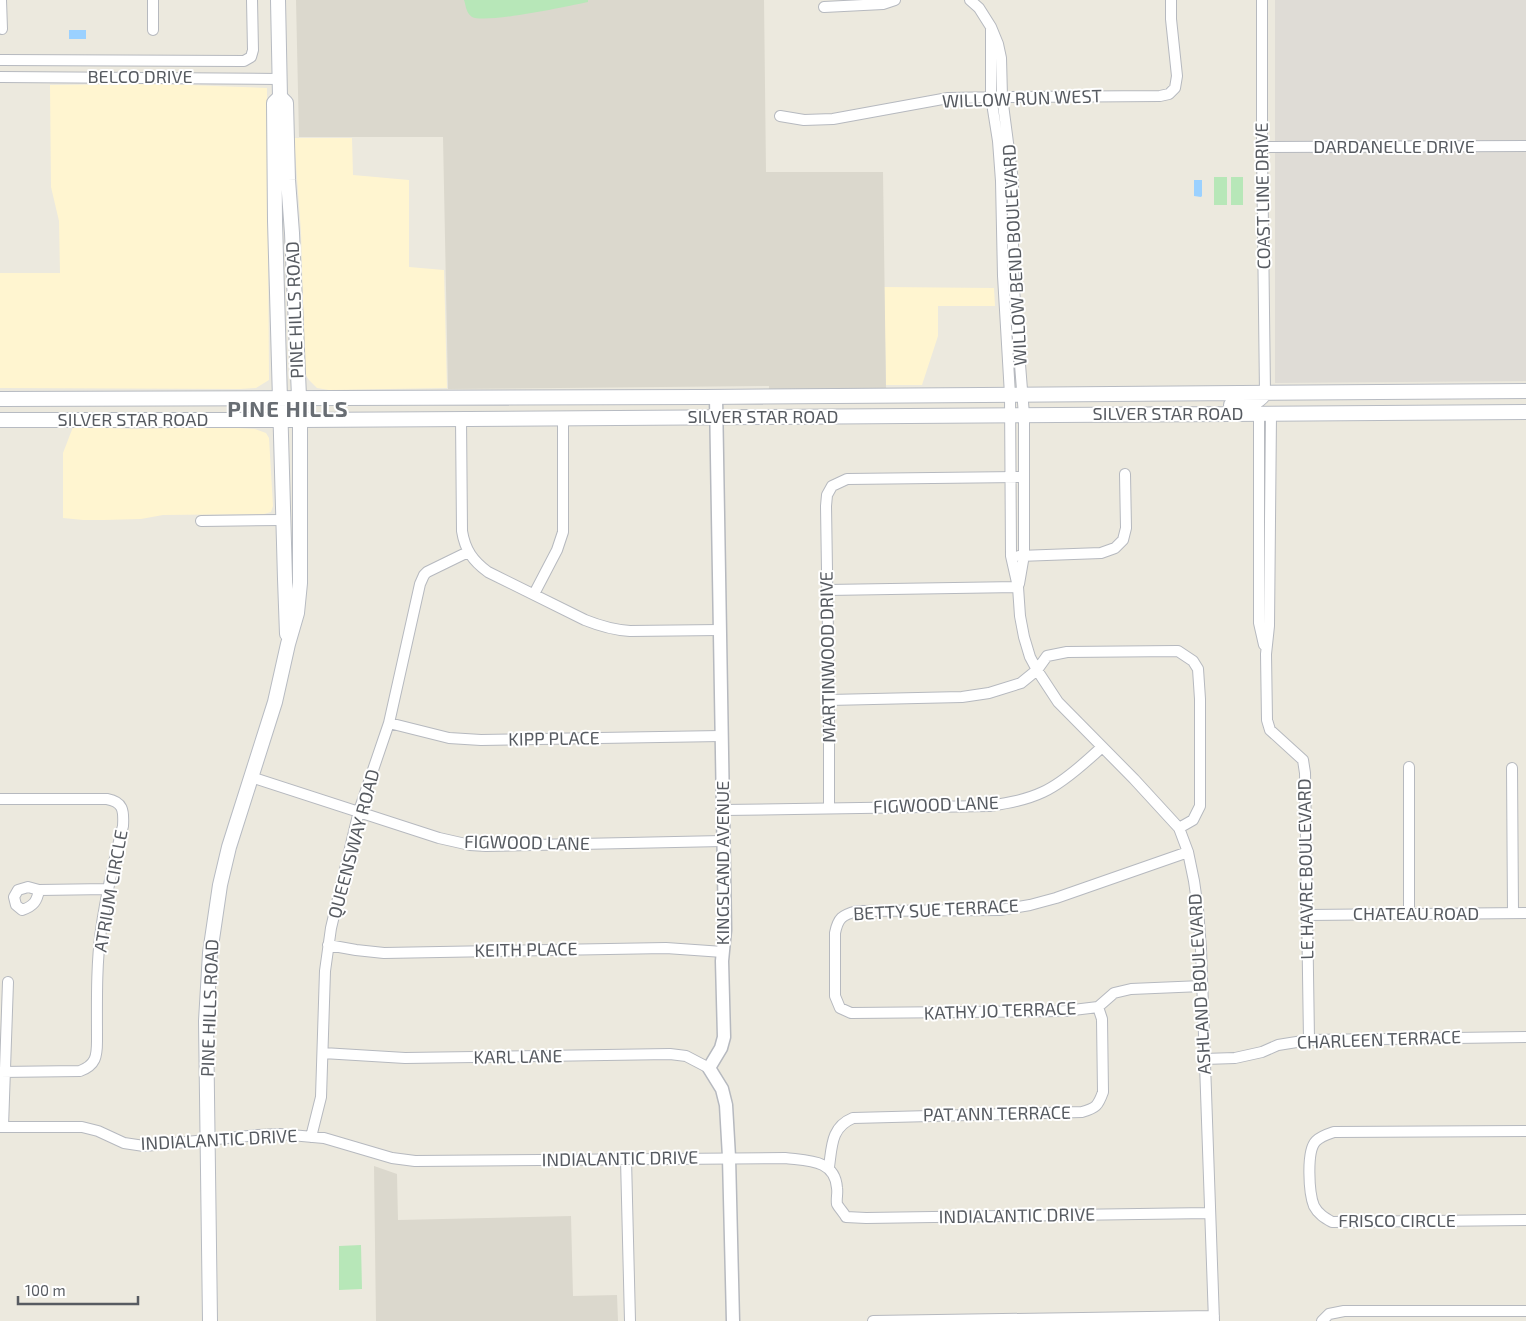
<svg xmlns="http://www.w3.org/2000/svg" width="1526" height="1321" font-family="'Exo 2',sans-serif">
  <style>
    .commercial { fill: #fff5d0 }
    .industrial { fill: #dfdcd6 }
    .education { fill: #dbd8cd }
    .green { fill: #b7e7b8 }
    .water { fill: #9bd1ff }
    .lines { fill: none; stroke-linecap: round; stroke-linejoin: round }
    .minor-casing { stroke: #b6b9bf; stroke-width: 12 }
    .tertiary-casing { stroke: #b6b9bf; stroke-width: 15 }
    .secondary-casing { stroke: #b7bbc2; stroke-width: 16 }
    .minor { stroke: #fff; stroke-width: 10 }
    .tertiary { stroke: #fff; stroke-width: 12 }
    .secondary { stroke: #fff; stroke-width: 14 }
    .labels { text-anchor: middle; stroke-width: 4; stroke-linejoin: round; paint-order: stroke }
    .street-label { font-size: 18px; fill: #575b61; stroke: #fff }
    .district-label { font-size: 22px; font-weight: bold; letter-spacing: 1px; fill: #686d73; stroke: #fff }
  </style>
  <rect width="100%" height="100%" fill="#ece9de"/>
  <!-- commercial -->
  <path class="commercial" d="M161 84 267 88 269 380 256 388 240 389 0 388V273H60L59 221 51 187 50 85Z
    M294 138H352L353 175 409 180V267L444 270 447 388 329 390 317 388 309 380 305 374 301 232Z
    M884 287 994 288 995 306H938V336L922 385H886Z
    M73 427 136 429 222 427 255 429 266 433 269 438 273 506 271 512 264 514 163 515 141 519 103 520H83L63 518V453Z"/>
  <!-- industrial -->
  <path class="industrial" d="M1275 0H1526V381L1275 383Z"/>
  <!-- education -->
  <path class="education" d="M296 0H764L766 172H883L886 389 769 390V386L448 389 443 137H299Z
    M374 1166 397 1174 398 1220 571 1216 573 1296 617 1295 618 1321H376Z"/>
  <!-- green -->
  <path class="green" d="M464 0H588V2C569 6 486 24 472 17 466 13 466 6 464 0Z
    M1214 177H1227V205H1214Z
    M1231 177H1243V205H1231Z
    M361 1245 362 1289 339 1290V1246Z"/>
  <!-- water -->
  <path class="water" d="M69 30H86V39H69Z
    M1194 180H1202V196L1201 197 1194 196Z"/>
  <g class="lines">
    <defs>
      <path id="minor" d="M1 0 2 29
        M970 0 979 8 991 27 998 44 1001 58 1002 97 1013 181V276L1024 415V555L1019 584
        M1262 0V147L1265 393
        M824 7 883 4 895 0
        M991 27V97L998 141 1001 181 1003 276 1010 395 1011 556 1018 587 1020 616 1024 637 1030 657 1037 670 1058 702 1134 779 1179 828 1188 852 1194 881 1198 909 1201 949 1214 1321
        M153 30V0
        M0 60 244 61 251 57 253 50 252 0
        M0 77 280 79
        M780 116 804 120 833 119 948 98 1002 97 1160 96 1169 94 1175 88 1177 76 1171 19V0
        M1262 147 1526 146
        M1259 414V623L1264 645
        M1271 414 1269 626 1266 654 1267 720 1270 730 1303 760 1305 773 1309 1040
        M461 418 462 531C465 550 473 561 488 572L585 620C600 626 614 630 630 631L720 630
        M201 521 283 520
        M1019 556 1101 553 1115 548 1123 540 1126 528 1125 474
        M827 590 1018 587
        M534 594 557 550 563 532V417
        M829 700 962 697 989 693 1021 683 1037 670 1047 656 1067 652 1178 651 1193 661 1198 669 1200 699V806L1193 820 1179 828
        M389 723 449 738 481 740 721 736
        M1409 767V914
        M1512 768 1513 913
        M251 777 439 838 470 845 486 846 723 841
        M0 799H107C123 802 124 810 123 826 114 860 106 895 101 930 96 966 97 1004 97 1041 97 1056 96 1065 80 1071L0 1072
        M829 808V700L826 506 827 495 832 486 847 479 1024 477
        M723 810 990 806C1008 803 1026 800 1043 792 1063 783 1086 762 1102 747
        M1188 852 1056 898 1030 905 1000 910 857 911C842 915 838 918 835 933V996L840 1008 851 1013 1065 1011 1098 1007 1114 993 1131 989 1202 986
        M39 890C37 901 34 906 22 910L16 905 14 897 18 890 28 887 39 890 108 889
        M1306 915 1526 913
        M328 945 356 950 384 953 666 948 723 952
        M323 1053 405 1058 670 1054 686 1056 709 1068
        M1204 1059 1235 1058 1262 1052 1278 1045 1309 1040 1526 1037
        M0 1127H82L98 1131 124 1143 144 1146 258 1135 280 1134 324 1138 392 1158 415 1161 785 1158C807 1161 835 1159 837 1188 838 1193 836 1199 837 1204 839 1208 844 1213 846 1217L866 1218 1209 1213
        M3 1127 8 982
        M1526 1131 1334 1132C1328 1134 1321 1136 1316 1141 1306 1151 1309 1194 1314 1206 1318 1214 1325 1218 1332 1222L1526 1220
        M311 1137 321 1097 325 971 331 928 359 811 389 723 420 584 424 575 427 572 468 552
        M626 1159 630 1321
        M829 1167C832 1146 831 1127 853 1118L1082 1112C1096 1108 1098 1106 1103 1092L1102 1019 1098 1007
        M873 1321 1214 1316
        M1322 1321 1329 1314 1344 1311H1526"/>
      <path id="tertiary" d="M716 397 725 930 722 961 724 1037 721 1048 709 1068 722 1089 726 1105 729 1157 733 1321"/>
      <path id="secondary" d="M280 97 274 103 275 221 285 579 287 634
        M0 399 703 397 1526 391
        M1231 405C1246 405 1256 406 1265 393
        M0 420H300L1526 412
        M210 1321 206 1021 210 953 220 885 229 847 275 702 288 644 297 613 300 583V420L292 233 288 180 286 103 280 97 278 0"/>
    </defs>
    <!-- minor casing -->
    <use href="#minor" class="minor-casing"/>
    <!-- tertiary casing -->
    <use href="#tertiary" class="tertiary-casing"/>
    <!-- secondary casing -->
    <use href="#secondary" class="secondary-casing"/>
    <!-- minor -->
    <use href="#minor" class="minor"/>
    <!-- tertiary -->
    <use href="#tertiary" class="tertiary"/>
    <!-- secondary -->
    <use href="#secondary" class="secondary"/>
  </g>
  <g class="labels">
    <!-- street labels -->
    <g class="street-label">
      <text x="140" y="83">BELCO DRIVE</text>
      <text transform="translate(1022 99) rotate(-2)" y="6">WILLOW RUN WEST</text>
      <text x="1394" y="153">DARDANELLE DRIVE</text>
      <text transform="translate(1263 196) rotate(-91)" y="6">COAST LINE DRIVE</text>
      <text transform="translate(1015 255) rotate(-93)" y="6">WILLOW BEND BOULEVARD</text>
      <text transform="translate(295 310) rotate(-92)" y="6">PINE HILLS ROAD</text>
      <text x="1168" y="420">SILVER STAR ROAD</text>
      <text x="763" y="423">SILVER STAR ROAD</text>
      <text x="133" y="426">SILVER STAR ROAD</text>
      <text transform="translate(828 657) rotate(-91)" y="6">MARTINWOOD DRIVE</text>
      <text transform="translate(554 739) rotate(-1)" y="6">KIPP PLACE</text>
      <text transform="translate(936 805) rotate(-2)" y="6">FIGWOOD LANE</text>
      <text transform="translate(527 843) rotate(1)" y="6">FIGWOOD LANE</text>
      <text transform="translate(354 844) rotate(-75)" y="6">QUEENSWAY ROAD</text>
      <text transform="translate(723 863) rotate(-90)" y="6">KINGSLAND AVENUE</text>
      <text transform="translate(1306 869) rotate(-91)" y="6">LE HAVRE BOULEVARD</text>
      <text transform="translate(111 891) rotate(-80)" y="6">ATRIUM CIRCLE</text>
      <text transform="translate(936 910) rotate(-3)" y="6">BETTY SUE TERRACE</text>
      <text x="1416" y="920">CHATEAU ROAD</text>
      <text transform="translate(526 950) rotate(-1)" y="6">KEITH PLACE</text>
      <text transform="translate(1200 984) rotate(-93)" y="6">ASHLAND BOULEVARD</text>
      <text transform="translate(210 1008) rotate(-88)" y="6">PINE HILLS ROAD</text>
      <text transform="translate(1000 1011) rotate(-2)" y="6">KATHY JO TERRACE</text>
      <text transform="translate(1379 1040) rotate(-2)" y="6">CHARLEEN TERRACE</text>
      <text transform="translate(518 1057) rotate(-1)" y="6">KARL LANE</text>
      <text transform="translate(997 1114) rotate(-1)" y="6">PAT ANN TERRACE</text>
      <text transform="translate(219 1140) rotate(-3)" y="6">INDIALANTIC DRIVE</text>
      <text transform="translate(620 1159) rotate(-1)" y="6">INDIALANTIC DRIVE</text>
      <text transform="translate(1017 1216) rotate(-1)" y="6">INDIALANTIC DRIVE</text>
      <text x="1397" y="1227">FRISCO CIRCLE</text>
    </g>
    <!-- district labels -->
    <g class="district-label">
      <text x="288" y="417">PINE HILLS</text>
    </g>
  </g>
  <!-- scale -->
  <path d="M18 1296v8h120v-8" fill="none" stroke="#575b61" stroke-width="2.5"/>
  <text x="25" y="1296" font-size="15" fill="#575b61" stroke="#ffffff" stroke-width="4" paint-order="stroke">100 m</text>
</svg>
